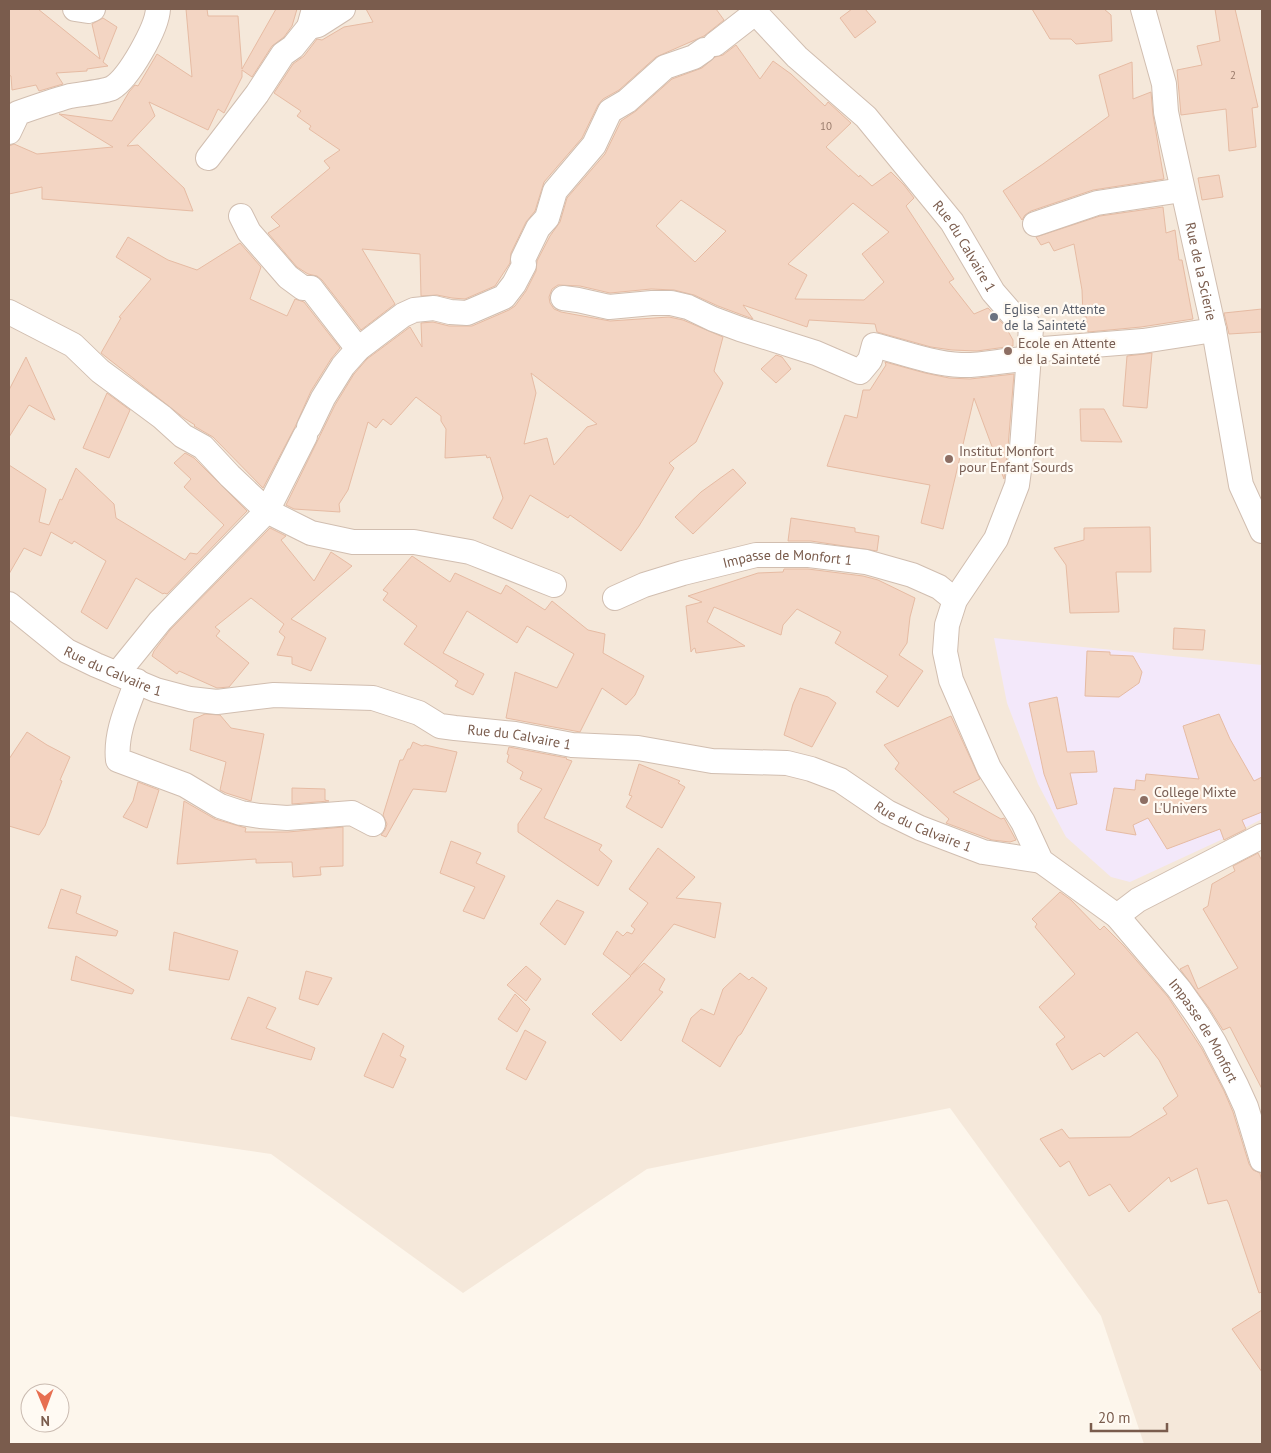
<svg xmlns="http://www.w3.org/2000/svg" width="1271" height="1453" font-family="'PT Sans',sans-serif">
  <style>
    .residential { fill: #f5e8da }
    .education { fill: #f3e8fa }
    .building { fill: #f3d5c3; stroke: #e6bba3; fill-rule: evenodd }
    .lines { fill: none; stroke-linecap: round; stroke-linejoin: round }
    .street-casing { stroke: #d1beb0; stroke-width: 26 }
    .street { stroke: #fff; stroke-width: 24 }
    .worship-dot { fill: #6b7280; stroke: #fffaf3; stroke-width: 2 }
    .education-dot { fill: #8d6e63; stroke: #fffaf3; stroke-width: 2 }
    .labels { text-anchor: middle; stroke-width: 4.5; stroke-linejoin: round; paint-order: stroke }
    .number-label { font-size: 11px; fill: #987a6a }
    .street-label { font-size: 14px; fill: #7a5c4d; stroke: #fffaf3 }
    .worship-label { font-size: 14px; fill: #5b616d; stroke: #fffaf3; text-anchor: start }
    .education-label { font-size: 14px; fill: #785e54; stroke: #fffaf3; text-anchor: start }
  </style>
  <rect width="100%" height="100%" fill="#fdf6ec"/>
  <!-- residential -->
  <path class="residential" d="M9 9H1262V1444H1144L1101 1316 950 1108 647 1169 463 1293 271 1154 9 1116Z"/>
  <!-- education -->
  <path class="education" d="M994 638 1262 665V819L1223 839 1130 882 1111 877 1066 837 1038 784 1007 703Z"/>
  <!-- building -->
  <path class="building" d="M9 9H38L100 59 92 24 103 18 117 27 103 62 108 66 87 69V71L56 73 63 84 39 91 36 85 12 90 11 76 9 75Z
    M186 9H207L208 16H238L242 69 276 9H297L292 26 284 37 272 46 252 77 242 70V77L224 113 218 109 208 130 149 102 155 116 127 146 138 145 184 188 193 211 42 199V187L9 194V146L14 144 37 154 113 147 59 114 112 121 129 92 135 85 138 86 157 54 192 77Z
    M366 9H716L724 20 704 36 656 57 619 90 603 99 598 105 582 138 544 182 535 211 526 222 511 253 510 263 495 286 465 299 452 298 437 295 421 296 420 254 362 249 395 304 361 330 322 280 317 276 308 274 297 267 268 233 280 226 271 217 330 168 324 161 340 150 309 129 311 126 297 116 301 111 274 93 293 64 304 56 317 39 322 40 344 27 373 22Z
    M852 9H865L876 22 855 38 840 18Z
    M1032 9H1104L1111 15 1112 41 1076 44 1071 39H1050Z
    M1215 9H1235L1258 107 1252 108 1256 147 1229 151 1226 109 1181 115 1177 70 1202 65 1197 46 1220 41Z
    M736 45 760 79 773 61 791 74 825 106 828 102 851 123 826 147 859 177 860 175 872 186 891 172 904 185 914 198 906 206 954 279 949 282 974 314 988 308 1005 326 1013 340V346L977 351 952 350 931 347 877 332 875 324 809 320 807 327 743 305 753 319 718 306 694 295 674 290 651 289 610 293 580 286 558 285 552 289 549 297 550 303 554 309 561 312 610 321 669 317 683 320 723 337 714 371 723 383 696 442 669 463 674 468 639 526 621 551 570 515 568 518 530 495 512 529 493 518 503 498 490 457 487 458 486 455 445 458 446 429 441 421V416L416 397 391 425 383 419 376 428 368 422 348 490 339 504 340 512 294 509 286 505 335 405 354 374 367 359 410 327 422 347 421 323 433 322 449 326H472L509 310 515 306 526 291 536 271 537 261 550 236 560 222 567 198 605 154 621 121 636 111 672 79 702 68 715 57 723 55ZM681 200 726 231 695 262 656 226ZM853 203 889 232 862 254 884 282 864 300 795 299 807 275 788 264ZM531 373 597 424 587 427 554 465 547 438 524 444 536 393Z
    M1132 62 1133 99 1151 92 1153 115 1164 179 1093 190 1031 211 1025 215 1022 220 1003 191 1043 164 1109 116 1099 75Z
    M1219 175 1223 197 1202 200 1198 178Z
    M1163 207 1166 233 1175 230 1179 260H1182L1193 319 1141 327 1088 332 1086 316H1083L1082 290 1074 244 1054 251 1049 242 1041 245 1036 237 1100 216Z
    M128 237 168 260 197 270 240 243 261 267 250 299 287 316 295 299 304 302 340 348 331 359 311 391 295 427 263 488 213 437 194 426 195 425 184 418 101 353 121 318 119 317 151 279 116 257Z
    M1262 309V332L1229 334 1224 313Z
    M1152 353 1147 408 1123 406 1127 356Z
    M776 355 782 357 791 369 776 383 761 369Z
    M26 357 55 420 29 405 9 437V390Z
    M885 362 925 373 949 378 970 379 1014 374 1008 447 1004 479 974 398 943 529 921 523 930 485 827 466 845 415 857 418 863 390H870L886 365Z
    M107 393 130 410 109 458 83 448Z
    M1080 409H1104L1122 442 1081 441Z
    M185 453 194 458 247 511 167 594 164 593 163 594 136 578 107 629 81 612 106 561 74 541 72 544 51 532 41 556 24 548 9 574V465L46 489 39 522 49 525 60 499 62 500 76 468 114 504 116 518 185 560 190 553 197 554 224 525 184 487 191 479 174 463Z
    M733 469 746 483 693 534 675 517 701 492Z
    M791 518 855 528V532L879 536 877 551 811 541H788Z
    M1150 527 1151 572H1116L1119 612 1070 613 1066 565 1054 548 1084 540V528Z
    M270 528 286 536 281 540 314 581 331 552 352 566 291 619 326 638 311 671 292 664V657L277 655 285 637 279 632 284 624 251 598 215 627 220 631 216 636 249 663 229 687 217 688 179 671 177 674 152 656 154 651 170 630Z
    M412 556 450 582 455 573 501 594 506 585 545 610 552 601 588 630 605 634 603 653 644 676 635 695 626 705 602 688 580 732 506 718 515 672 557 688 574 654 527 626 517 643 467 611 443 653 484 674 473 695 455 686 458 681 404 644 417 626 383 600 388 593 383 590Z
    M784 569H808L863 576 878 580 915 598 910 617 907 643 899 655 923 671 898 707 876 692 888 676 835 643 841 632 797 609 783 625 781 635 714 607 707 622 745 646 696 653 695 648 693 649 691 652 686 606 702 602 688 596 758 573 783 572Z
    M1174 628 1205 630 1203 650 1173 649Z
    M1087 651 1110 652V655L1133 656 1142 672 1139 683 1119 697 1085 696Z
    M800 688 828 697 836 703 812 747 784 735 793 704Z
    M1057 697 1067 752 1094 751 1097 772 1070 773 1077 804 1057 809 1044 774 1029 703Z
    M205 714 220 715 231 728 264 734 251 801 226 793 220 790 226 762 190 750 194 719Z
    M1219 714 1230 739 1254 781 1262 777V812L1242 820 1246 829 1224 840 1220 829 1167 849 1148 818 1133 825 1136 835 1106 830 1114 788 1135 790 1136 780 1145 781 1146 774 1199 779 1183 726Z
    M951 716 980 779 953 792 1001 819 1004 818 1016 840 1010 842 992 840 946 823 949 819 895 769 899 763 884 745Z
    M27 732 47 745 70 757 60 780 62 781 45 826 39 835 9 826V759Z
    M413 742 422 746 425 745 457 752 446 792 413 789 386 837 381 835 385 830 387 824 383 815 400 760H403L408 749H410Z
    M509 747 567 758 566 759 572 761 544 818 602 845 599 850 612 861 598 886 518 832V824L542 789 520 779 523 772 507 762 509 755 507 754Z
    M639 764 680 781 678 783 685 787 662 828 626 807 632 796 629 795Z
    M138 782 159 790 147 828 123 817 133 801Z
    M292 788 325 789V800L329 801 292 804Z
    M184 801 215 819 246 828 245 832H288L343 827V866L320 867 321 875 293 877 292 862 256 863V859L177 864Z
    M451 841 481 853 476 863 505 876 484 919 463 911 475 887 440 873Z
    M658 848 695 877 676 898 721 903 715 938 674 924 631 975 644 963 665 979 659 990 663 992 621 1041 592 1014 631 976 603 954 617 931 623 936 627 932 632 934 635 929 631 926 648 903 629 889Z
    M1258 853 1262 861V1089L1230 1027 1223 1030 1209 1008 1180 969 1188 965 1198 989 1238 968 1203 909 1208 906 1212 884 1235 871 1233 866Z
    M61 889 81 896 76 913 118 931 116 936 48 928Z
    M1060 892 1071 900 1100 930 1104 926 1124 946 1168 997 1202 1049 1224 1091 1233 1112 1249 1164 1253 1170 1260 1173 1262 1184V1292L1259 1293 1229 1204 1227 1200 1208 1204 1197 1168 1171 1182 1169 1177 1129 1212 1110 1184 1089 1196 1069 1161 1060 1167 1040 1139 1062 1129 1069 1138 1130 1137 1167 1114 1163 1108 1178 1096 1159 1060 1137 1032 1104 1057 1100 1053 1072 1070 1056 1044 1065 1037 1039 1007 1075 974 1035 927 1037 924 1032 919Z
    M557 900 584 912 565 945 540 924Z
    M174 932 238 951 229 980 169 970Z
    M76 956 134 990 132 994 71 980Z
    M526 966 541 979 526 1001 507 985Z
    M306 971 332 978 318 1005 299 999Z
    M740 973 749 980 752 977 767 988 741 1034 738 1036 720 1067 682 1041 691 1018 701 1009 714 1015 723 989Z
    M515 994 530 1009 517 1032 498 1019Z
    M248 997 276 1008 266 1028 315 1048 311 1060 231 1039Z
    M525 1030 546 1042 526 1080 506 1069Z
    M383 1033 404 1046 400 1056 406 1059 393 1088 364 1076Z
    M1262 1310V1372L1232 1329Z"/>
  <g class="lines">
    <defs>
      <g id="street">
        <path d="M75 9 88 11 93 9"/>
        <path id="s1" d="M752 9 797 57 866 117 952 222 993 292 1013 315 1023 319 1031 328 1022 448 1017 485 996 539 955 600 947 625 945 652 951 680 989 768 1023 822 1041 861 1117 916 1179 989 1198 1016 1214 1042 1236 1085 1246 1107 1262 1160"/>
        <path id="s2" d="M1143 9 1164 84 1166 112 1171 136 1214 330 1241 485 1262 531"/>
        <path d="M309 27 318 25 343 9"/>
        <path d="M715 44 755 13"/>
        <path d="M9 132 18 113C35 107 52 101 70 96 80 94 104 92 112 88 129 78 157 28 158 9"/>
        <path d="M208 158 257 94 283 54 293 47 309 27 314 9"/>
        <path d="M241 216 249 232 288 277 303 288H311L314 292 358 349"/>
        <path d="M1035 224 1097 203 1182 190"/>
        <path d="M563 298 578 300 609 307 652 303H671L688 307 713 319 740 329 816 353 860 372 870 360 874 345C901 352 933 364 961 365 983 366 1007 359 1030 359"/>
        <path d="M9 312 73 345 100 371 162 417 183 436 203 447 230 476 267 511 305 436"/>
        <path d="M1031 350 1143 341 1214 330"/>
        <path d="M309 427 323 398 343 366 358 349 403 315 414 310 434 308 450 312 467 313 504 297 514 284 524 265 523 259 538 228 547 218 555 191 594 145 610 111 627 101 665 67 694 57 704 50"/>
        <path id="s3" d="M615 598 644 585 683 573 756 555H809L866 562 912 575 939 587 955 600"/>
        <path id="s4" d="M9 604 67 651 96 665 156 690 190 699 217 702 274 695 373 698 419 713 440 726 455 728 515 734 572 745 638 748 712 761 787 763 811 769 840 780 887 812 920 828 983 852 1041 861"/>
        <path d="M117 674 160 621 267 511 311 533 353 542H414L470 552 554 585"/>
        <path d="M137 681C128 706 115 733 118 760L185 785 220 806 241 813 260 816 287 818 352 813 373 824"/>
        <path d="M1117 916 1138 900 1262 836"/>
      </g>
    </defs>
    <!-- street casing -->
    <use href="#street" class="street-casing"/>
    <!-- street -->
    <use href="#street" class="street"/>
  </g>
  <!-- markers -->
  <circle class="worship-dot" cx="994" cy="317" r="5"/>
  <g class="education-dot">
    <circle cx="1008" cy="351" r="5"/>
    <circle cx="949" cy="459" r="5"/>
    <circle cx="1144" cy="800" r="5"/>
  </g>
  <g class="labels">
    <!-- number labels -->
    <g class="number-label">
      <text x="1233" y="79">2</text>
      <text x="826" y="130">10</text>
    </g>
    <!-- street labels -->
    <g class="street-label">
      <text dy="5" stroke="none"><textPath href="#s1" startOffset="320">Rue du Calvaire 1</textPath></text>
      <text dy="5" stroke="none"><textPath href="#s2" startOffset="269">Rue de la Scierie</textPath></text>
      <text dy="5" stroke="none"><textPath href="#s3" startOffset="179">Impasse de Monfort 1</textPath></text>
      <text dy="5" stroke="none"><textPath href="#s4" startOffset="125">Rue du Calvaire 1</textPath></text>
      <text dy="5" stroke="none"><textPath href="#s4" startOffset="544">Rue du Calvaire 1</textPath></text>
      <text dy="5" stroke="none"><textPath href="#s4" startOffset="965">Rue du Calvaire 1</textPath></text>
      <text dy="5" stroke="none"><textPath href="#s1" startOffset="1239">Impasse de Monfort</textPath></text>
    </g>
    <!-- worship labels -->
    <g class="worship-label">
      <text x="1004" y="314">Eglise en Attente<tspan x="1004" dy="16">de la Sainteté</tspan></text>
    </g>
    <!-- education labels -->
    <g class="education-label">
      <text x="1018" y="348">Ecole en Attente<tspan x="1018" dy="16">de la Sainteté</tspan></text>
      <text x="959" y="456">Institut Monfort<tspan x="959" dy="16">pour Enfant Sourds</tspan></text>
      <text x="1154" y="797">College Mixte<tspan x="1154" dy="16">L'Univers</tspan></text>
    </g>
  </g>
  <!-- border -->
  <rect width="1271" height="1453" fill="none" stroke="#7a5c4d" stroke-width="20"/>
  <!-- north arrow -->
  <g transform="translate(45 1408) rotate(179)"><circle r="24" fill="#fffaf3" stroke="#cabbb1"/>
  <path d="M0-4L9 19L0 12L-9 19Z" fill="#e76f51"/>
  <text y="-8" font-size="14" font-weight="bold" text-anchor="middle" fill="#7a5c4d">N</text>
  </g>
  <!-- scale -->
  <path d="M1091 1423v8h76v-8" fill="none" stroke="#7a5c4d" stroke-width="2.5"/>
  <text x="1098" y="1423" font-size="15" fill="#7a5c4d" stroke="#fffaf3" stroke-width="4" paint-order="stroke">20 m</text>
</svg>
